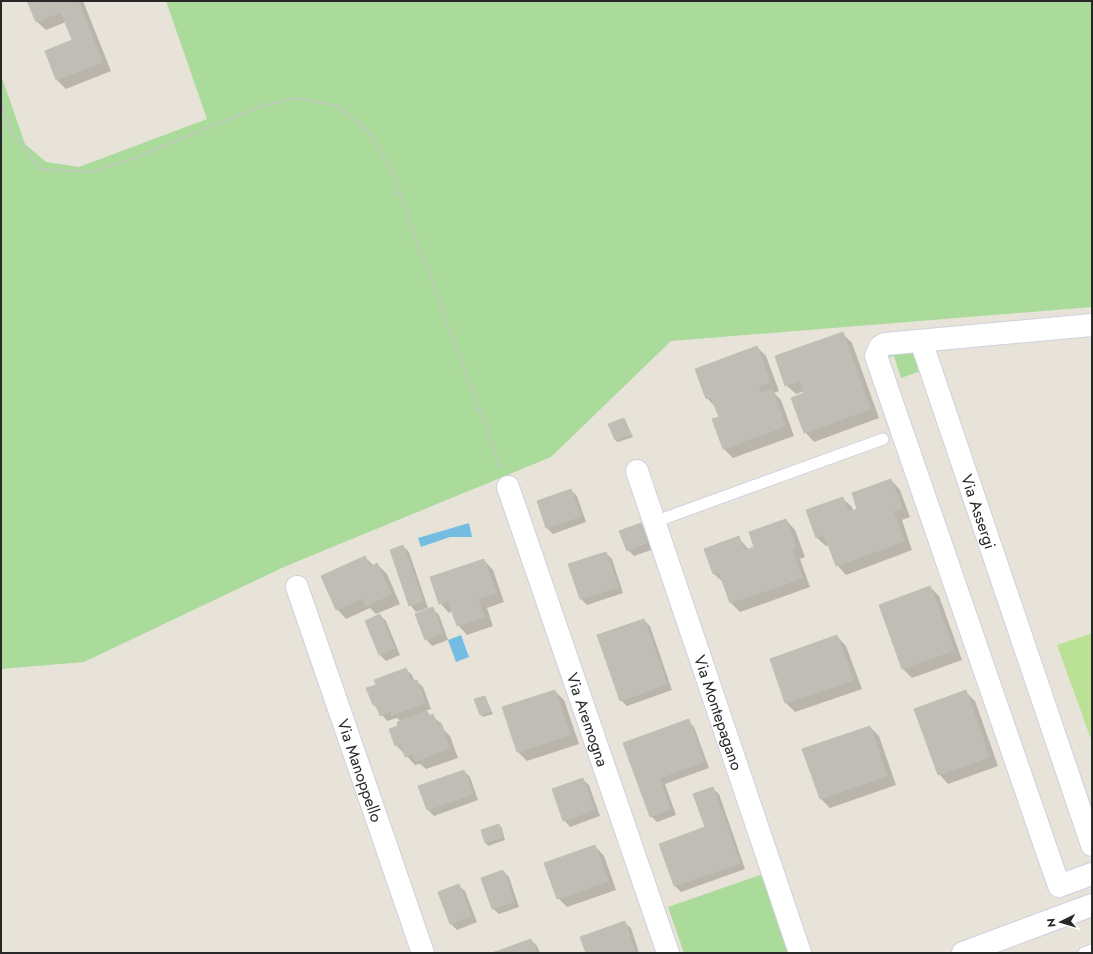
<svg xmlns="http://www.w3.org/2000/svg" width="1093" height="954" font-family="Jost,sans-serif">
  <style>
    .green { fill: #aadb9a }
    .pitch { fill: #bbe196 }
    .water { fill: #74bce2 }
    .shadow { fill: #0003 }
    .building { fill: #c0bdb6; stroke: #c3bfb3 }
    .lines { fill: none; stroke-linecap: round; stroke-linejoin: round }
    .lane-casing { stroke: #cfd0df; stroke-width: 13 }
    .street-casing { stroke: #cfd0df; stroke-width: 24 }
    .path { stroke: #c3c3c3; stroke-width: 2.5; stroke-dasharray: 3 2; stroke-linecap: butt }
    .lane { stroke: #fff; stroke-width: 11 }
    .street { stroke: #fff; stroke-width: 22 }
    .labels { text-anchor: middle; stroke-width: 3.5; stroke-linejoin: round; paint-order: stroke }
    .street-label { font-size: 16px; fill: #272727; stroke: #fff }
  </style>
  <rect width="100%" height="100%" fill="#e8e3d9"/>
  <!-- green -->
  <path class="green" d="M166 1H1092V307L671 341 551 457 284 567 84 662 1 669V75L25 144 46 162 79 167 207 119Z
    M882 348H913L921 371 901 378 894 356 886 358Z
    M763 874 791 953H684L668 907Z"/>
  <!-- pitch -->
  <path class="pitch" d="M1092 633V742L1057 645Z"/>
  <!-- water -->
  <path class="water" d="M469 523 472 537H450L421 547 418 538Z
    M461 635 469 657 456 662 448 640Z"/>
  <!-- shadow -->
  <path class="shadow" d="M28 1H83L111 71 66 89 57 80 46 51 74 40 66 22 46 30 36 21Z
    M842 333 852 343 879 418 814 442 805 432V391L796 394 786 385Z
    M757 347 766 356 779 391 774 393 781 400 794 436 733 458 724 449 713 420 720 417 716 408 707 398Z
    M624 419 633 437 618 442 615 440Z
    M891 480 900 490 910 517 902 520 912 550 846 575 837 565 829 545 826 546 816 537 842 498 852 507 853 511 859 509Z
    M571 490 577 496 586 522 553 534 547 528 538 501Z
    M786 520 795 530 805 557 800 559 810 587 740 612 731 603 724 583 714 574 705 549 738 537 749 550 755 548Z
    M640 524 647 530 654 549 634 556 628 550Z
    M403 546 409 552 428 608 416 612 410 605Z
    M606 553 612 559 623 593 587 605 581 599Z
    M365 557 374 566 377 564 387 574 400 604 376 614 370 608 346 619 337 609Z
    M484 560 493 570 504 602 487 608 493 626 467 635 458 625 453 611 449 613 440 603Z
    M930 587 939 596 962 660 912 678 903 669Z
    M433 609 439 615 448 640 432 646 426 639Z
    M380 615 386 621 400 655 386 661 380 655 366 621Z
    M644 620 650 626 672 690 627 706 621 700Z
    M837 636 846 646 862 689 795 712 786 703 771 659Z
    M406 669 412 675 415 682 416 681 423 687 431 709 425 711 442 724 444 730 450 736 458 758 426 769 420 764 415 765 396 745 401 722 397 718 387 721 374 705 377 685Z
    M555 691 564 700 579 744 527 761 518 752 504 708Z
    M966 692 975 701 998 766 948 784 939 774Z
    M485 697 493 714 483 717 480 714Z
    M688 721 694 727 709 768 665 784 676 815 657 822 651 816 625 744Z
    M870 727 879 736 896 785 830 808 821 799Z
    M464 771 470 777 478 800 434 816 428 810 419 787Z
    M582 779 589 785 600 816 570 827 564 820Z
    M712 788 719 794 745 869 681 892 675 886 660 844 706 828Z
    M499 825 502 828 505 840 488 846 486 843 482 831Z
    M595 846 604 856 616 890 567 907 558 898Z
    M503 871 509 877 519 907 499 914 492 908Z
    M458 885 465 891 477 922 457 930 451 924 439 893Z
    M624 922 631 928 639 953H587Z
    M531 940 537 946 540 953H495Z"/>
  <!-- building -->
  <path class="building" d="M27 1H78L102 62 56 80 45 51 72 40 61 12 36 22Z
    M843 332 870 409 804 433 791 398 804 393 800 380 785 386 775 356Z
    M757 346 770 382 758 386 760 393 772 389 785 426 723 449 712 419 719 417 711 397 706 399 695 369Z
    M624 418 631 434 615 440 608 424Z
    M891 479 902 508 893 511 904 541 836 566 824 534 816 538 806 510 843 497 848 512 857 509 852 493Z
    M571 489 581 516 546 528 537 501Z
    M786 519 796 548 792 550 802 578 730 603 719 572 713 574 704 549 739 536 744 551 754 547 749 532Z
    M641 523 648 542 627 551 619 531Z
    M403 545 423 601 409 606 390 550Z
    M606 552 618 587 580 599 568 564Z
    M365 556 370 567 377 563 391 594 366 606 363 598 336 610 321 576Z
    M484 559 496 593 478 599 484 617 457 626 448 601 439 604 430 577Z
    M930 586 954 650 902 669 879 605Z
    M433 607 442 633 425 640 415 614Z
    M380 614 394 648 379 655 365 621Z
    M644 619 667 684 620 701 597 635Z
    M837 635 853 680 785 703 770 659Z
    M406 668 412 682 417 680 425 703 392 715 391 711 380 716 376 704 373 705 366 688 376 685 374 680Z
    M555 690 570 735 517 752 502 707Z
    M966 690 989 757 938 775 914 709Z
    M485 696 491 711 480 715 474 699Z
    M427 711 429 716 433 714 438 726 441 725 449 748 416 761 413 753 405 757 400 744 395 746 389 729 398 726 397 722Z
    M689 719 704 762 659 778 670 809 650 817 623 743Z
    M870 726 887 776 820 799 802 749Z
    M464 770 473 794 427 810 418 786Z
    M583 778 594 810 563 821 552 789Z
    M713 787 740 863 674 886 659 844 705 827 693 794Z
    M499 824 503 837 485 843 481 830Z
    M595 845 608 881 557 899 544 863Z
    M503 870 514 901 492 909 481 878Z
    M459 884 471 916 450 924 438 892Z
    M625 921 635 953H586L580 937Z
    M531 939 537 953H492Z"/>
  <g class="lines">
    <defs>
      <path id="lane" d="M654 522 883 439
        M1084 953 1092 950"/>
      <g id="street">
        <path d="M1092 325 885 344 880 347 876 356 1059 886 1092 874"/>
        <path id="s1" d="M921 341 1092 845"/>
        <path id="s2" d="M637 471 800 953"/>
        <path id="s3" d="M508 487 668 953"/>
        <path id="s4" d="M297 587 423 953"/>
        <path d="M963 953 1092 905"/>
      </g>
    </defs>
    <!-- lane casing -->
    <use href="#lane" class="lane-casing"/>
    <!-- street casing -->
    <use href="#street" class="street-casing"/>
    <!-- path -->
    <path class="path" d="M1 100 10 130 40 169 89 172 129 160 264 105 298 98 337 106 368 131 389 165 501 468"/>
    <!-- lane -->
    <use href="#lane" class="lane"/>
    <!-- street -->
    <use href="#street" class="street"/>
  </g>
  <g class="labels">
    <!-- street labels -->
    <g class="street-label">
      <text dy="6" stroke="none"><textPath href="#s1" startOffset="180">Via Assergi</textPath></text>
      <text dy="6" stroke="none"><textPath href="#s2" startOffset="255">Via Montepagano</textPath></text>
      <text dy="6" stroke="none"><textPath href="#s3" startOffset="246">Via Aremogna</textPath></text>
      <text dy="6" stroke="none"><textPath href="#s4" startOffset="194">Via Manoppello</textPath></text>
    </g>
  </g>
  <!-- border -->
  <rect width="1093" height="954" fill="none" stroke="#272727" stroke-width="4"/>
  <!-- north arrow -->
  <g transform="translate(1061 922) rotate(265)" stroke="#ffffff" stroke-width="3" paint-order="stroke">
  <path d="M0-3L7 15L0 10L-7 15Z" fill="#272727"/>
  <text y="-6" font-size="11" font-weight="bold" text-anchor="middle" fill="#272727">N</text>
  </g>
</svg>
